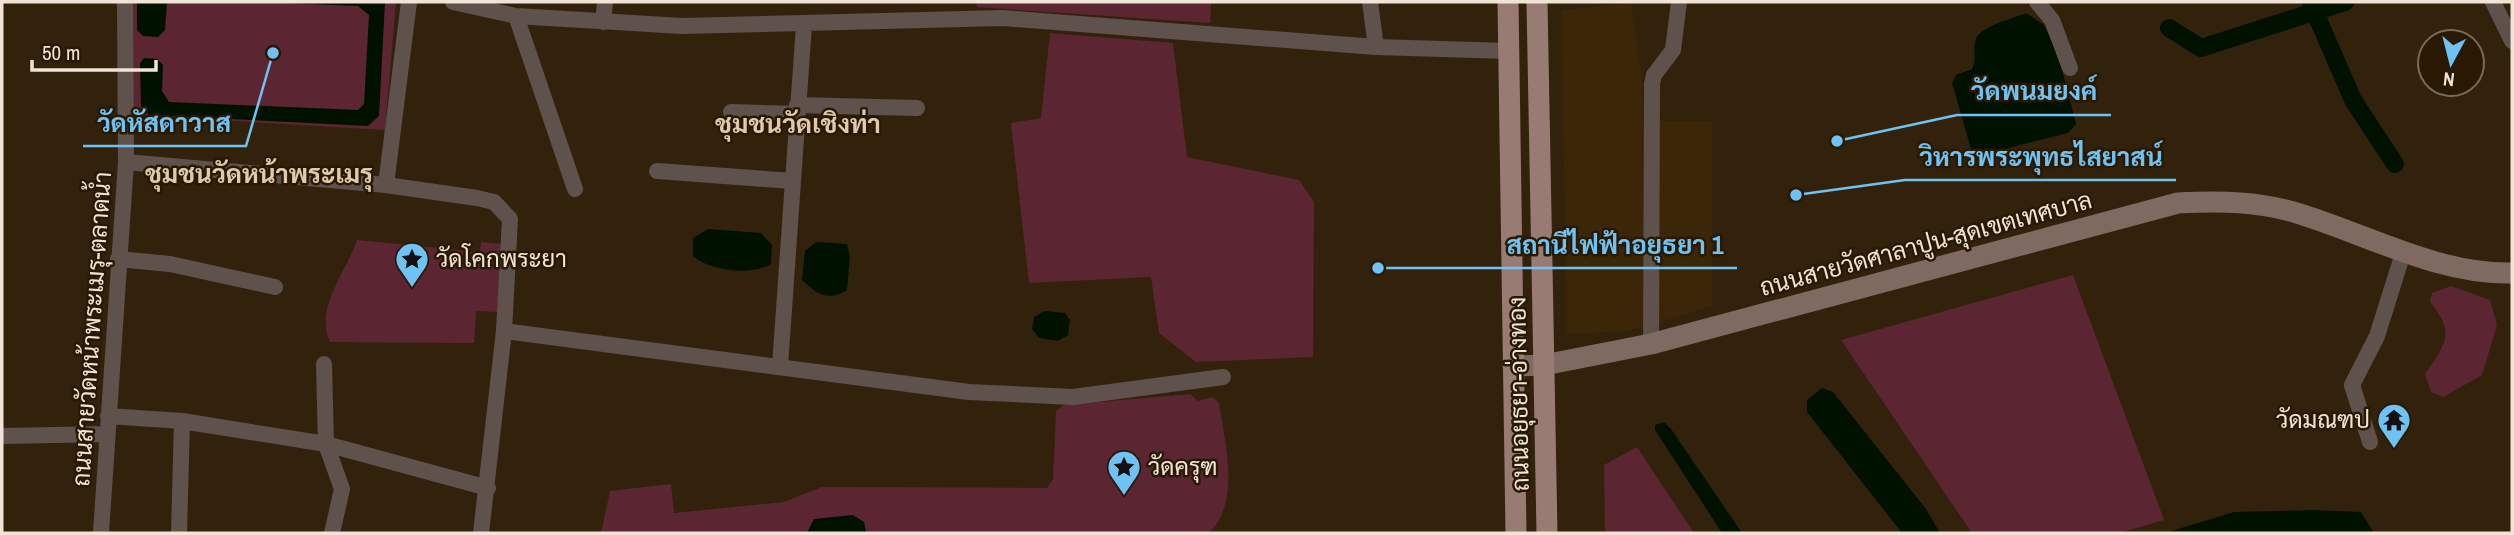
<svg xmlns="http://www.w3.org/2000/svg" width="2514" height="535" font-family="'Archivo Narrow',Sarabun,sans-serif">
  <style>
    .built { fill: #3b2707 }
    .green { fill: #5b2632 }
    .water { fill: #010 }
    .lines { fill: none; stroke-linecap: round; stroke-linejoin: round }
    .canal { stroke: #010; stroke-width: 18 }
    .street { stroke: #5f524d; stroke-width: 16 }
    .secondary { stroke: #7f6a62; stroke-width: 21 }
    .primary { stroke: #987c73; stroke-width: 21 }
    .labels { text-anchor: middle; stroke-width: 5; stroke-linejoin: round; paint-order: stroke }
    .street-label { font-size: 24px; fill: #efe4d6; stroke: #291902 }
    .poi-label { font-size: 24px; fill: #efe4d6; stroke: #291902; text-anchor: start }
    .neighbourhood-label { font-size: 26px; font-weight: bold; fill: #dfcaae; stroke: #291902 }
    .leader { fill: none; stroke: #6fc2f4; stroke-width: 2.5 }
    .callout-dot { fill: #6fc2f4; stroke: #291902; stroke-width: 2.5 }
    .callout-label { font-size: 26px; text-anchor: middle; font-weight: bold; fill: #6fc2f4; stroke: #291902; stroke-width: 5; stroke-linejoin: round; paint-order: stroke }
  </style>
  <rect width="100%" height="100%" fill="#33220b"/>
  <!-- built -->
  <path class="built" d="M1631 3 1642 78 1644 326 1627 331 1567 334 1561 10Z
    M1658 121H1712V306L1656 323Z"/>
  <!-- green -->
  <path class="green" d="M131 2H396L385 130 133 115Z
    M976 2H1211L1210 23 977 7Z
    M1050 33 1173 43 1187 157 1299 180 1314 202 1313 357 1196 362 1159 333 1151 277 1029 283 1011 123 1041 118Z
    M357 240 480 252 481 242 502 244 497 312 476 311 474 343 330 342C314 308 347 271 357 240Z
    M2073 275 2164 520 2119 533H1972L1841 340Z
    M2451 286 2490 300 2497 325 2482 375 2443 397 2431 392 2425 374C2446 344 2456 333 2430 302L2432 293Z
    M1190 394 1198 401 1213 397 1219 403C1225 443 1241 502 1209 533H866L864 522 814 519 807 533H601L610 491 671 484 674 513 784 502 822 487 1047 488 1053 479 1056 411 1064 405Z
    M1637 447 1694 533H1605L1604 465Z"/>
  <!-- water -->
  <path class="water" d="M137 2H167L165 30 158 37 143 36 137 30Z
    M257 2H385L379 116 368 126 149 115 141 107 140 63 144 58 157 59 163 65 162 91 169 102 358 110 364 104 369 15 358 6Z
    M2026 13 2044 25 2058 54 2076 124 2068 133 1984 154 1971 149 1952 83 1956 75 1972 69C1977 58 1973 53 1975 42 1977 26 2013 19 2026 13Z
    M708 229 761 233 772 245 771 264C752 276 709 271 693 256V238Z
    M816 242 847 244 850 256 847 290C827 302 817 294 802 280L805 251Z
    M1045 311 1065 313 1070 320 1068 335 1058 341 1039 338 1032 329 1034 317Z
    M1822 388 1833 392 1926 509 1940 533H1902L1807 412V400Z
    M1664 422 1671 429 1742 533H1722L1655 430V425Z
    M2313 510 2361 512 2374 533H2165L2234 512Z
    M853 515 864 522 866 533H807L814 519Z"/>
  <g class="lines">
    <!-- canal -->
    <path class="canal" d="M2311 3 2353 100 2395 164
      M2169 28 2201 48 2345 2"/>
    <!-- street -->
    <path class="street" d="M453 2 516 16 682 26 1003 18 1376 47 1508 51
      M1370 2 1376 47
      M2037 2 2052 20 2070 68
      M2493 2 2512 41
      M516 16 575 189
      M603 22 605 2
      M797 105 917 108
      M731 112 797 114
      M126 162 386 185 477 198 494 202 510 219 504 331 481 533
      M657 171 793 181
      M386 185 409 2
      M118 259 170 264 275 287
      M504 331 969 392 1073 397 1223 377
      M1651 344 1652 84 1654 75 1673 50 1679 2
      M324 364 326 444 342 489 332 533
      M780 366 804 25
      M108 416 182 421 326 444 488 488
      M2 436 107 434
      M2370 442 2352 385 2377 336 2404 250
      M101 533 126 162 125 2
      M179 533 182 421"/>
    <!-- secondary -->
    <path class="secondary" d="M1513 366 1544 365 1651 344 2178 203C2220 201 2260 201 2300 214 2368 235 2440 275 2512 273"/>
    <!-- primary -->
    <path class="primary" d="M1508 2 1516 533
      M1537 2 1547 533"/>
  </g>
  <!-- icons -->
  <defs>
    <symbol id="sight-pin" viewBox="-11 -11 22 30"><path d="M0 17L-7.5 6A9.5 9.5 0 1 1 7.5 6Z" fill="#6fc2f4" stroke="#291902"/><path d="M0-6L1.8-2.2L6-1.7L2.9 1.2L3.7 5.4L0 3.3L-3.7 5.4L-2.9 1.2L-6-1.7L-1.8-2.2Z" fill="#111"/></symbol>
    <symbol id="temple-pin" viewBox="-11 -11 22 30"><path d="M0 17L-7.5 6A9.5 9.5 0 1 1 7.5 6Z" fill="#6fc2f4" stroke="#291902"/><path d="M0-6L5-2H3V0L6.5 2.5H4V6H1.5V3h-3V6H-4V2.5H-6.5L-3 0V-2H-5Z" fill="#111"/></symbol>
  </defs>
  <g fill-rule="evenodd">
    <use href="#sight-pin" x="393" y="240" width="38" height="52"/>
    <use href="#temple-pin" x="2375" y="401" width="38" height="52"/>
    <use href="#sight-pin" x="1105" y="448" width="38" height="52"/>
  </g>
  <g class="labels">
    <!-- street labels -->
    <g class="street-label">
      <text transform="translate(1926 244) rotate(-15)" y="8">ถนนสายวัดศาลาปูน-สุดเขตเทศบาล</text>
      <text transform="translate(92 329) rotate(-86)" y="8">ถนนสายวัดหน้าพระเมรุ-ตลาดน้ำ</text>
      <text transform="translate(1519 394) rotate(-91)" y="8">ถนนอยุธยา-อ่างทอง</text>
    </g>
    <!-- poi labels -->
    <g class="poi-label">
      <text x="436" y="267">วัดโคกพระยา</text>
      <text x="2370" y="428" text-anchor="end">วัดมณฑป</text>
      <text x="1148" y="475">วัดครุฑ</text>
    </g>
    <!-- neighbourhood labels -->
    <g class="neighbourhood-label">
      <text x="798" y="133">ชุมชนวัดเชิงท่า</text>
      <text x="259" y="183">ชุมชนวัดหน้าพระเมรุ</text>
    </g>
  </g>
  <!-- callouts -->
  <path class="leader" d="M1837 141L1957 115H2111M273 53L246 146H83M1796 195L1905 180H2176M1378 268L1492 268H1737"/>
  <g class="callout-dot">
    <circle cx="1837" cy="141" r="7"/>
    <circle cx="273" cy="53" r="7"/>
    <circle cx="1796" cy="195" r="7"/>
    <circle cx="1378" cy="268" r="7"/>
  </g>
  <g class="callout-label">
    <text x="2034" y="100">วัดพนมยงค์</text>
    <text x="164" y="132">วัดหัสดาวาส</text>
    <text x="2041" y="166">วิหารพระพุทธไสยาสน์</text>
    <text x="1615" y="254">สถานีไฟฟ้าอยุธยา 1</text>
  </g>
  <!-- border -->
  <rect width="2514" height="535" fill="none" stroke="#efe4d6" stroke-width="7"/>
  <!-- north arrow -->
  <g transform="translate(2451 63) rotate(187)"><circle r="33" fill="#291902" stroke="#786a57" stroke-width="2"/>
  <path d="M0-5L12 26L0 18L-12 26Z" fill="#6fc2f4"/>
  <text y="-10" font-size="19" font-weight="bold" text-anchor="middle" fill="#efe4d6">N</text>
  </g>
  <!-- scale -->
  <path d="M32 60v10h124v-10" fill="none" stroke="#efe4d6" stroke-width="3.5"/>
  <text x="42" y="60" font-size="21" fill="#efe4d6" stroke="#291902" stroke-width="5" paint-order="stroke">50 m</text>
</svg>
